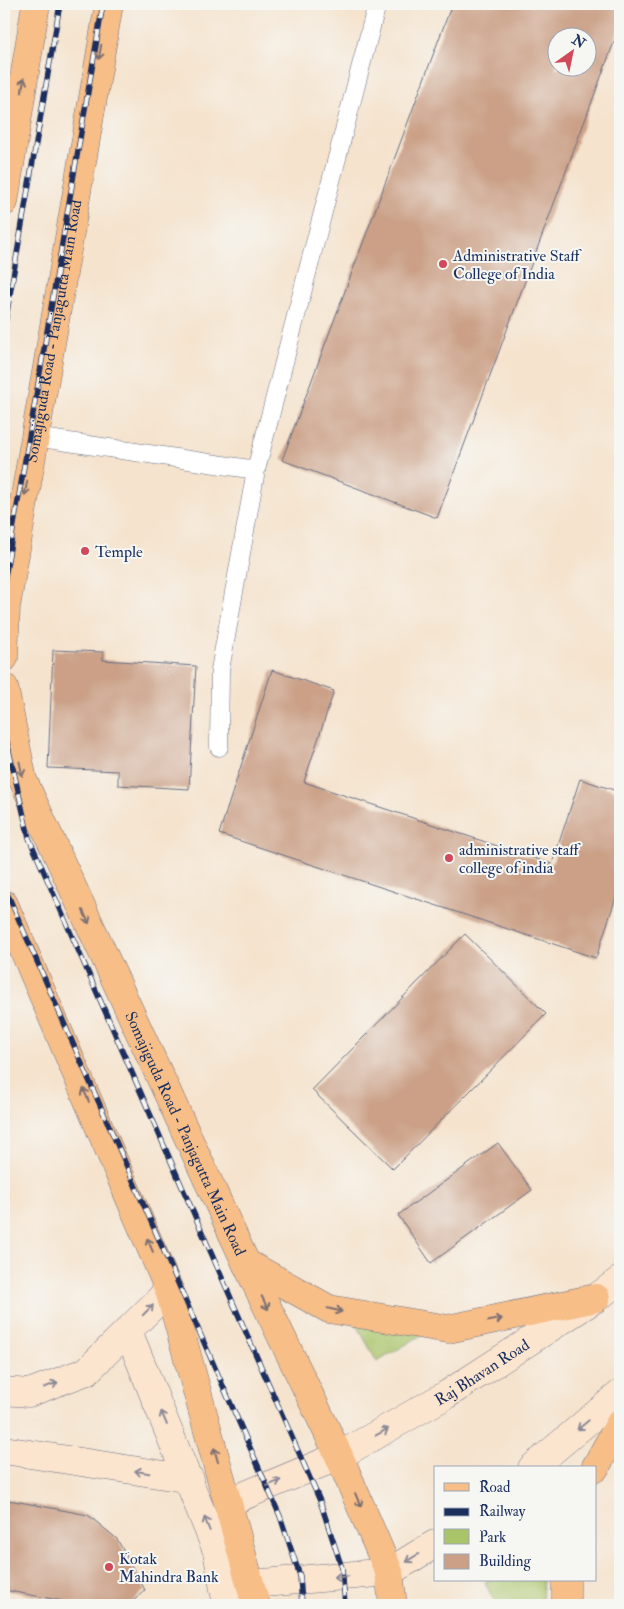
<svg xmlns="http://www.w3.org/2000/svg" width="624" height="1609" font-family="'IM FELL Double Pica',serif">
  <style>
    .green { fill: #aac46a; stroke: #627a64 }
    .building { fill: #cba087; fill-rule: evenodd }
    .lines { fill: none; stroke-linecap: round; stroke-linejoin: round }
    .lane-casing { stroke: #676e85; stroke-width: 19 }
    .secondary-casing { stroke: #676e85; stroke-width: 29 }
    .primary-casing { stroke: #676e85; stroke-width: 29 }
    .highway-casing { stroke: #676e85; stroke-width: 29 }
    .lane { stroke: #fff; stroke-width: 18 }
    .secondary { stroke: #fce5cf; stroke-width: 28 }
    .primary { stroke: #f7be88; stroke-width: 28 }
    .highway { stroke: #f7be88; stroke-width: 28 }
    .rail-casing { stroke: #1b2f5e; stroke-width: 5.5 }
    .rail { stroke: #f6f6f2; stroke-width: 4; stroke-dasharray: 11; stroke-linecap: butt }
    .oneway { stroke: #7e6f71 }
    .oneway2 { stroke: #8c8a96 }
    .poi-dot { fill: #d1495b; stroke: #f6f6f2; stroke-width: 2 }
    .labels { text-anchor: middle; stroke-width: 4; stroke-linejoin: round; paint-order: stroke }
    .poi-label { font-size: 16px; fill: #1b2f5e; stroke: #f6f6f2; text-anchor: start }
    .street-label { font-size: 16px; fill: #1b2f5e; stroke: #f6f6f2 }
  </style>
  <rect width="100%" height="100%" fill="#f6f6f2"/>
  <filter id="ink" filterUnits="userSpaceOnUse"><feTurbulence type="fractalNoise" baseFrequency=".02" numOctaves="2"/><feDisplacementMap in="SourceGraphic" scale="10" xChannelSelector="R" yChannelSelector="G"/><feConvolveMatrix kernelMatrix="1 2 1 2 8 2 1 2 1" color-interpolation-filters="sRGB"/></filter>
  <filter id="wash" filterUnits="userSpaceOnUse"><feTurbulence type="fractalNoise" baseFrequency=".0096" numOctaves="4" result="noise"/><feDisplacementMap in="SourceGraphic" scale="20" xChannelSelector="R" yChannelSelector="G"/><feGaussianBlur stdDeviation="1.12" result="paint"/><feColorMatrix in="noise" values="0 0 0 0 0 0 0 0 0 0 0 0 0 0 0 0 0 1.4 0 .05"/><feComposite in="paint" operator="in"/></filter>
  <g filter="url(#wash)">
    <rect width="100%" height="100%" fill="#f5e3cd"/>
    <!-- green -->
    <path class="green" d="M344 1301 443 1322 377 1362Z
      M487 1580H543L542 1605H496L485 1583Z"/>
    <g id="blocks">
      <!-- building -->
      <path class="building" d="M452 4H620V26L437 518 282 460ZM556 38H586V68H556Z
        M53 650 103 652V660L196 666 189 789 118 785V771L48 768Z
        M272 670 334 691 304 782 552 864 580 779 620 792V885L596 958 219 834Z
        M465 934 546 1014 393 1169 312 1090Z
        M498 1143 532 1190 431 1263 398 1215Z
        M4 1499 88 1515 117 1539 145 1590 129 1605H84L4 1590Z"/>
    </g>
  </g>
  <g filter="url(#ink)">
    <use href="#blocks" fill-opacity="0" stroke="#676e85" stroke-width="1"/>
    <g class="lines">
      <defs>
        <path id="lane" d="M35 437 256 470 377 4
          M219 747 220 670 256 470"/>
        <g id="secondary">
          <path d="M128 1331 217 1551 227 1605"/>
          <path d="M4 1391 29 1393 87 1371 169 1290"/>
          <path d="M4 1450 190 1479"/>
          <path d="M532 1468 620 1394"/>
          <path id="s1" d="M229 1502 339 1456 446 1395 596 1298 620 1280"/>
          <path d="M252 1584 389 1572 435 1544"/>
        </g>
        <path id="primary" d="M595 1468 620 1423
          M566 1605V1580"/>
        <g id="highway">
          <path d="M4 202 36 4"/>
          <path id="s2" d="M4 658 6 607 109 4"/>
          <path id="s3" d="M4 687 23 780 246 1263 339 1456 389 1572 393 1605"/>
          <path d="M4 904 169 1290 256 1605"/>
          <path d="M246 1263 329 1309 448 1329 596 1298"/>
        </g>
      </defs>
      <!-- lane casing -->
      <use href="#lane" class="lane-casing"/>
      <!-- secondary casing -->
      <use href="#secondary" class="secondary-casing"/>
      <!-- primary casing -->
      <use href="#primary" class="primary-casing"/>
      <!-- highway casing -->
      <use href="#highway" class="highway-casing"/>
      <!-- lane -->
      <use href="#lane" class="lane"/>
      <!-- secondary -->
      <use href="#secondary" class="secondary"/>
      <!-- primary -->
      <use href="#primary" class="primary"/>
      <!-- highway -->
      <use href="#highway" class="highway"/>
      <defs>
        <path id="rail" d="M4 329 60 4
          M4 583 103 4
          M4 729 29 838 320 1501 342 1568 345 1605
          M4 886 280 1516 300 1576 302 1605"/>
      </defs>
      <!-- rail casing -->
      <use href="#rail" class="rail-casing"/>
      <!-- rail -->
      <use href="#rail" class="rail"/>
    </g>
    <!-- one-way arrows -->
    <defs><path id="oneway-shaft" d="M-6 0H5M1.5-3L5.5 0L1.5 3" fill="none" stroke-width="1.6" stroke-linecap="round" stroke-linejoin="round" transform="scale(1.25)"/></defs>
    <g class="oneway">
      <use href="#oneway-shaft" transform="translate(100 52) rotate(100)"/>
      <use href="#oneway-shaft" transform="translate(23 85) rotate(-81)"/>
      <use href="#oneway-shaft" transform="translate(26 488) rotate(100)"/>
      <use href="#oneway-shaft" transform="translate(21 769) rotate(78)"/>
      <use href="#oneway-shaft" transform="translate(86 917) rotate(65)"/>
      <use href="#oneway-shaft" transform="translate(86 1095) rotate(-113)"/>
      <use href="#oneway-shaft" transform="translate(150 1245) rotate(-113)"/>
      <use href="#oneway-shaft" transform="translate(265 1303) rotate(64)"/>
      <use href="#oneway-shaft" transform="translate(335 1310) rotate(13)"/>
      <use href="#oneway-shaft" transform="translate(495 1320) rotate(-12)"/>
      <use href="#oneway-shaft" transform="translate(216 1455) rotate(-106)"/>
      <use href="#oneway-shaft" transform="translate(358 1500) rotate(67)"/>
    </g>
    <g class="oneway2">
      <use href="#oneway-shaft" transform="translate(148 1310) rotate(-45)"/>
      <use href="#oneway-shaft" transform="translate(51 1385) rotate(-21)"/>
      <use href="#oneway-shaft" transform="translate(164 1418) rotate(-113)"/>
      <use href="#oneway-shaft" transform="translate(583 1425) rotate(141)"/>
      <use href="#oneway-shaft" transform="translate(382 1432) rotate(-29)"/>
      <use href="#oneway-shaft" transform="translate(142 1472) rotate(-171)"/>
      <use href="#oneway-shaft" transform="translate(274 1483) rotate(-23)"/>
      <use href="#oneway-shaft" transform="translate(207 1524) rotate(-111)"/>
      <use href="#oneway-shaft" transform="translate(412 1558) rotate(148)"/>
      <use href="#oneway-shaft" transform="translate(341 1577) rotate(175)"/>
    </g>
  </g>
  <!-- markers -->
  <g class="poi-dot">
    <circle cx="443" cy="264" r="5"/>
    <circle cx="85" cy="551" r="5"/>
    <circle cx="449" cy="858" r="5"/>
    <circle cx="109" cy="1567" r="5"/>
  </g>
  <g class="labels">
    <!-- poi labels -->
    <g class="poi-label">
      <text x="453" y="261">Administrative Staff<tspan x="453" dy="18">College of India</tspan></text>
      <text x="95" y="557">Temple</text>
      <text x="459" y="855">administrative staff<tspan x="459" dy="18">college of india</tspan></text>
      <text x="119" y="1564">Kotak<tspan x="119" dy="18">Mahindra Bank</tspan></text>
    </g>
    <!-- street labels -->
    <g class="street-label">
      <text dy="6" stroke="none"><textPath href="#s2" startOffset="331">Somajiguda Road - Panjagutta Main Road</textPath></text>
      <text dy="6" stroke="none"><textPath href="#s3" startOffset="484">Somajiguda Road - Panjagutta Main Road</textPath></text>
      <text dy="6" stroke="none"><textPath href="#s1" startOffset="285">Raj Bhavan Road</textPath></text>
    </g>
  </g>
  <!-- margin -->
  <rect width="624" height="1609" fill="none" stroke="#f6f6f2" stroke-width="20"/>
  <!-- legend -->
  <rect x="434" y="1466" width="162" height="115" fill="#f6f6f2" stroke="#9ea6b7"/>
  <rect x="444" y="1483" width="25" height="8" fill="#f7be88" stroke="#9ea6b7"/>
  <text x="479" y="1492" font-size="15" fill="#1b2f5e">Road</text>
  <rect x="444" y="1508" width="25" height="8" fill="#1b2f5e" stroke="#9ea6b7"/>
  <text x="479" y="1516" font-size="15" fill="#1b2f5e">Railway</text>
  <rect x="444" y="1529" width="25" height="15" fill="#aac46a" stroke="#9ea6b7"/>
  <text x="479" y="1542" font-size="15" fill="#1b2f5e">Park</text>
  <rect x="444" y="1554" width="25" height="15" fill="#cba087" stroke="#9ea6b7"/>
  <text x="479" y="1566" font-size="15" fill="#1b2f5e">Building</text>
  <!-- north arrow -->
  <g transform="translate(572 52) rotate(33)"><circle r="24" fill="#f6f6f2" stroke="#9ea6b7"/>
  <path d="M0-4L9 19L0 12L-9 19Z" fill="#d1495b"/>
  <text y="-8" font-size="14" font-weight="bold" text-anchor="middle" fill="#1b2f5e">N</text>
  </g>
</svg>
